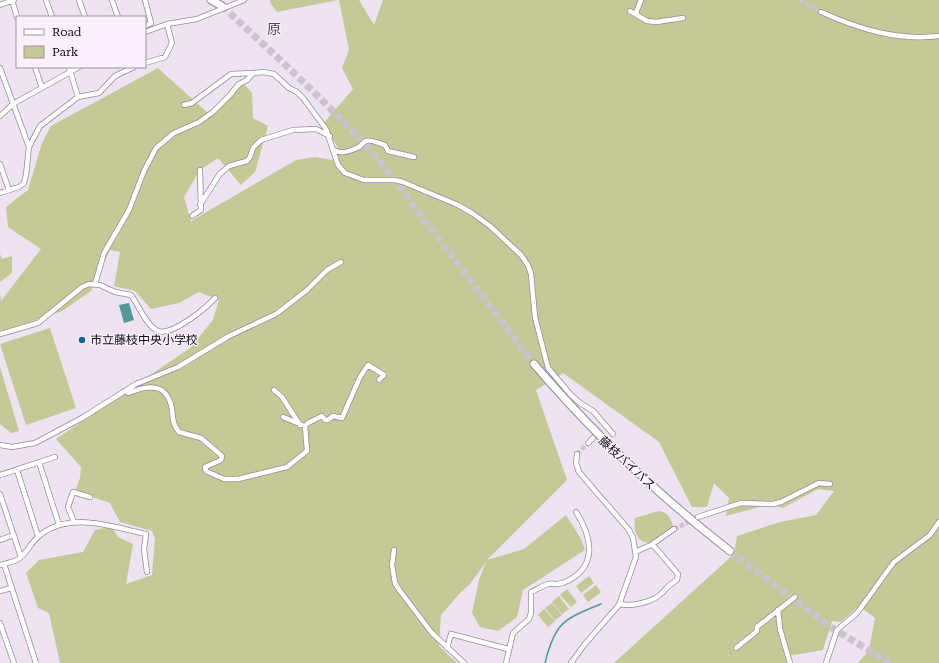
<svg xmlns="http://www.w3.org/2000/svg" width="939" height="663" font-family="'Roboto Serif','Noto Sans JP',serif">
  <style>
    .green { fill: #c4c997 }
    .water { fill: #549898 }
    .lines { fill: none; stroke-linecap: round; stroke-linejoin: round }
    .stream { stroke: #549898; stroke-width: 1.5 }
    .minor-tunnel { stroke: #ccc3cf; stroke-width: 4.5; stroke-dasharray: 4.5 2; stroke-linecap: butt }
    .highway-tunnel { stroke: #ccc3cf; stroke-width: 7; stroke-dasharray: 7 3.5; stroke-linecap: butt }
    .minor-casing { stroke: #958c98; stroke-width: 6 }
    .highway-casing { stroke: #958c98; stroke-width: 9 }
    .minor { stroke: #fff; stroke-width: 4.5 }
    .highway { stroke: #fff; stroke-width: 7 }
    .poi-dot { fill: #0d6596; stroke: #fbf0fe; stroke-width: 1.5 }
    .labels { text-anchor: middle; stroke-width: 3; stroke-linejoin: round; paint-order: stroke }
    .poi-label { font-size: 12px; fill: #100c11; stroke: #fbf0fe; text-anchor: start }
    .street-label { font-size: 12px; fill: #100c11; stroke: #fbf0fe }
    .quarter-label { font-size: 14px; fill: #514954; stroke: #fbf0fe }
  </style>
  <rect width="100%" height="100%" fill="#ede3f1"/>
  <!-- green -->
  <path class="green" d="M270 0H338L277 12 270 3Z
    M339 0H359L374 25 383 0H939V663H858L869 650 875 618 859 606 841 622 832 621 823 650 788 656 790 663H614L734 554 742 559 734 554 737 536 780 522 816 515 834 491 818 489 783 508 771 504 726 516 729 498 714 483 707 507H692L659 442 563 373 536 390 567 480 487 560 524 549 566 515 580 537 585 550 523 590 517 617 498 631 480 627 472 613 479 580 486 562 470 584 460 593 441 615 439 646 457 663H60L49 613 38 608 26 573 39 560 83 552 95 530 104 528 113 529 118 537 133 544 126 584 152 575 155 539 152 531 120 522 110 503 75 491 80 478 81 467 56 439 190 348 213 320 219 300 199 292 179 303 151 309 135 291 114 286 120 252 110 250 91 291 62 311 3 331 0 330V292L1 301 41 249 8 227 6 207 28 190 42 143 51 126 158 68 210 115 236 90 244 84 252 93 253 118 268 126 255 172 241 185 218 158 200 170 184 197 191 221 296 160 315 157 337 161 340 151 323 124 353 89 342 68 349 50Z
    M0 254 2 259 12 256V273L0 282Z
    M50 328 76 408 26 425 0 344Z
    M0 367 19 431 11 433 0 424Z
    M659 511C669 513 671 519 674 529 666 541 639 552 635 530 634 527 635 522 635 518Z
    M589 576 594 583 581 593 576 586Z
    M596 585 601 592 588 602 583 595Z
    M567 589 577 602 571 607 560 595Z
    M559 596 569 609 562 614 552 602Z
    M552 603 562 615 555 620 545 608Z
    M544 609 555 621 548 627 538 615Z"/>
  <!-- water -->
  <path class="water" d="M129 303 134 320 124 323 119 305Z"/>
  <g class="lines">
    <!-- stream -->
    <path class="stream" d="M545 663C555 622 564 619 601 604"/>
    <!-- minor-tunnel -->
    <path class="minor-tunnel" d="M799 0 821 12
      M593 438 601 430
      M577 454 588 443
      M674 529 693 520"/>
    <!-- highway-tunnel -->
    <path class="highway-tunnel" d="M222 6C276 56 330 105 379 160L534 364
      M730 551 832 628 890 663"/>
    <defs>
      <path id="minor" d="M12 0 17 17
        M46 0 52 17
        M79 0 85 17
        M112 0 118 17
        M0 5 14 0
        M630 11 647 21 656 22 683 18
        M821 12C859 29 897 41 939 36
        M636 13 641 0
        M145 26 151 23 145 0
        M145 32 167 24 197 19 244 0
        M145 63 165 57 172 43 167 24
        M35 67 42 88
        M69 67 78 97
        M0 68 29 147
        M184 105 192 103 231 74 253 73
        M0 116 13 104 79 67
        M334 150C341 155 351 151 359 147 361 146 363 142 366 141 371 139 380 144 385 145L388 151 414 157
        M0 164 9 190
        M0 193 19 187 24 183 26 175 29 147 40 126 78 97 99 93 115 76 134 67
        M200 205 219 175 229 166 247 161 250 157 253 148 261 140 293 130 316 129 330 136
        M192 216 201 210 200 170
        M95 284 104 253 129 210 144 171 156 148 174 133 199 122 213 112 230 95 239 84 247 80 253 73 263 72 274 74 289 88 297 92 303 98 326 129 338 165 345 173 364 180H395L403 182 458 205 472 213 490 226 521 255 528 265 531 274 535 317 548 368 571 395 580 403 593 411 613 434
        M0 334 38 323 82 287 89 284 100 285 115 292 131 295C139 306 145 323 156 330 169 339 206 308 215 298
        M274 390 282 397 300 425
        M125 391 128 393C148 385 167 382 172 409 173 419 173 425 179 432L201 438 222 456 221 460 205 467 206 471 224 479H238L287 467 307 451 305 426 308 423 322 416 325 420H328L333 416 342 418 360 377 368 365 384 375 379 380
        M283 417 302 425
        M588 443 593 438
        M0 445 12 447 35 443 82 418 136 384 178 367 229 336 276 314 307 290 327 270 341 262
        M39 462 59 525
        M17 470 38 536
        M0 475 55 457
        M0 494 21 557
        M698 517 741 503 773 504 781 502 819 483 830 484
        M74 522 68 507 73 492 90 497
        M0 540 14 535
        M394 550 392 565 395 583 400 591 432 633 464 663
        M635 552 651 545 674 529
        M4 564 36 663
        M0 565C6 563 15 562 20 558 28 551 32 541 40 535 71 511 112 527 146 534L144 549 147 572
        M0 591 11 588
        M620 604C632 607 653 602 662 593 667 587 670 584 677 580L678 574 653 545
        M778 610 780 629 790 663
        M0 623 14 663
        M447 648 451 634 508 649
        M736 648 757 631V627L795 597
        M506 663 513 633 529 619 531 613V592C536 590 542 586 548 584 552 583 557 585 563 583 597 569 594 540 576 512
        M571 663 584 645 619 605 636 557 633 538 629 530 579 472 576 463 577 454
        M826 663 837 630 857 613 894 562 930 535 939 522"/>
      <path id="highway" d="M211 0 222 6
        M534 364C593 433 658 495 730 551"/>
    </defs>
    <!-- minor casing -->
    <use href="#minor" class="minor-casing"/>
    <!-- highway casing -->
    <use href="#highway" class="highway-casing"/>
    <!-- minor -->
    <use href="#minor" class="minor"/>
    <!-- highway -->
    <use href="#highway" class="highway"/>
  </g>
  <!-- markers -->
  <circle class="poi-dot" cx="82" cy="340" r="4"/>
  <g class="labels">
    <!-- poi labels -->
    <g class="poi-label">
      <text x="90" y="344">市立藤枝中央小学校</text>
    </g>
    <!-- street labels -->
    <g class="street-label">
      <text transform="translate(627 463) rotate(43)" y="4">藤枝バイパス</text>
    </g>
    <!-- quarter labels -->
    <g class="quarter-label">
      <text x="274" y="34">原</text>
    </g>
  </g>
  <!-- legend -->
  <rect x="16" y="16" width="130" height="52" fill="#fbf0fe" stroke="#9d959f"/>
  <rect x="24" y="29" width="20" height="6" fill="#ffffff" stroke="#9d959f"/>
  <text x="52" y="36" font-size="12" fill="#100c11">Road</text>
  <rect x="24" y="46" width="20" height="12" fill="#c4c997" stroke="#9d959f"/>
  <text x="52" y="56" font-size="12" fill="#100c11">Park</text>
</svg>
